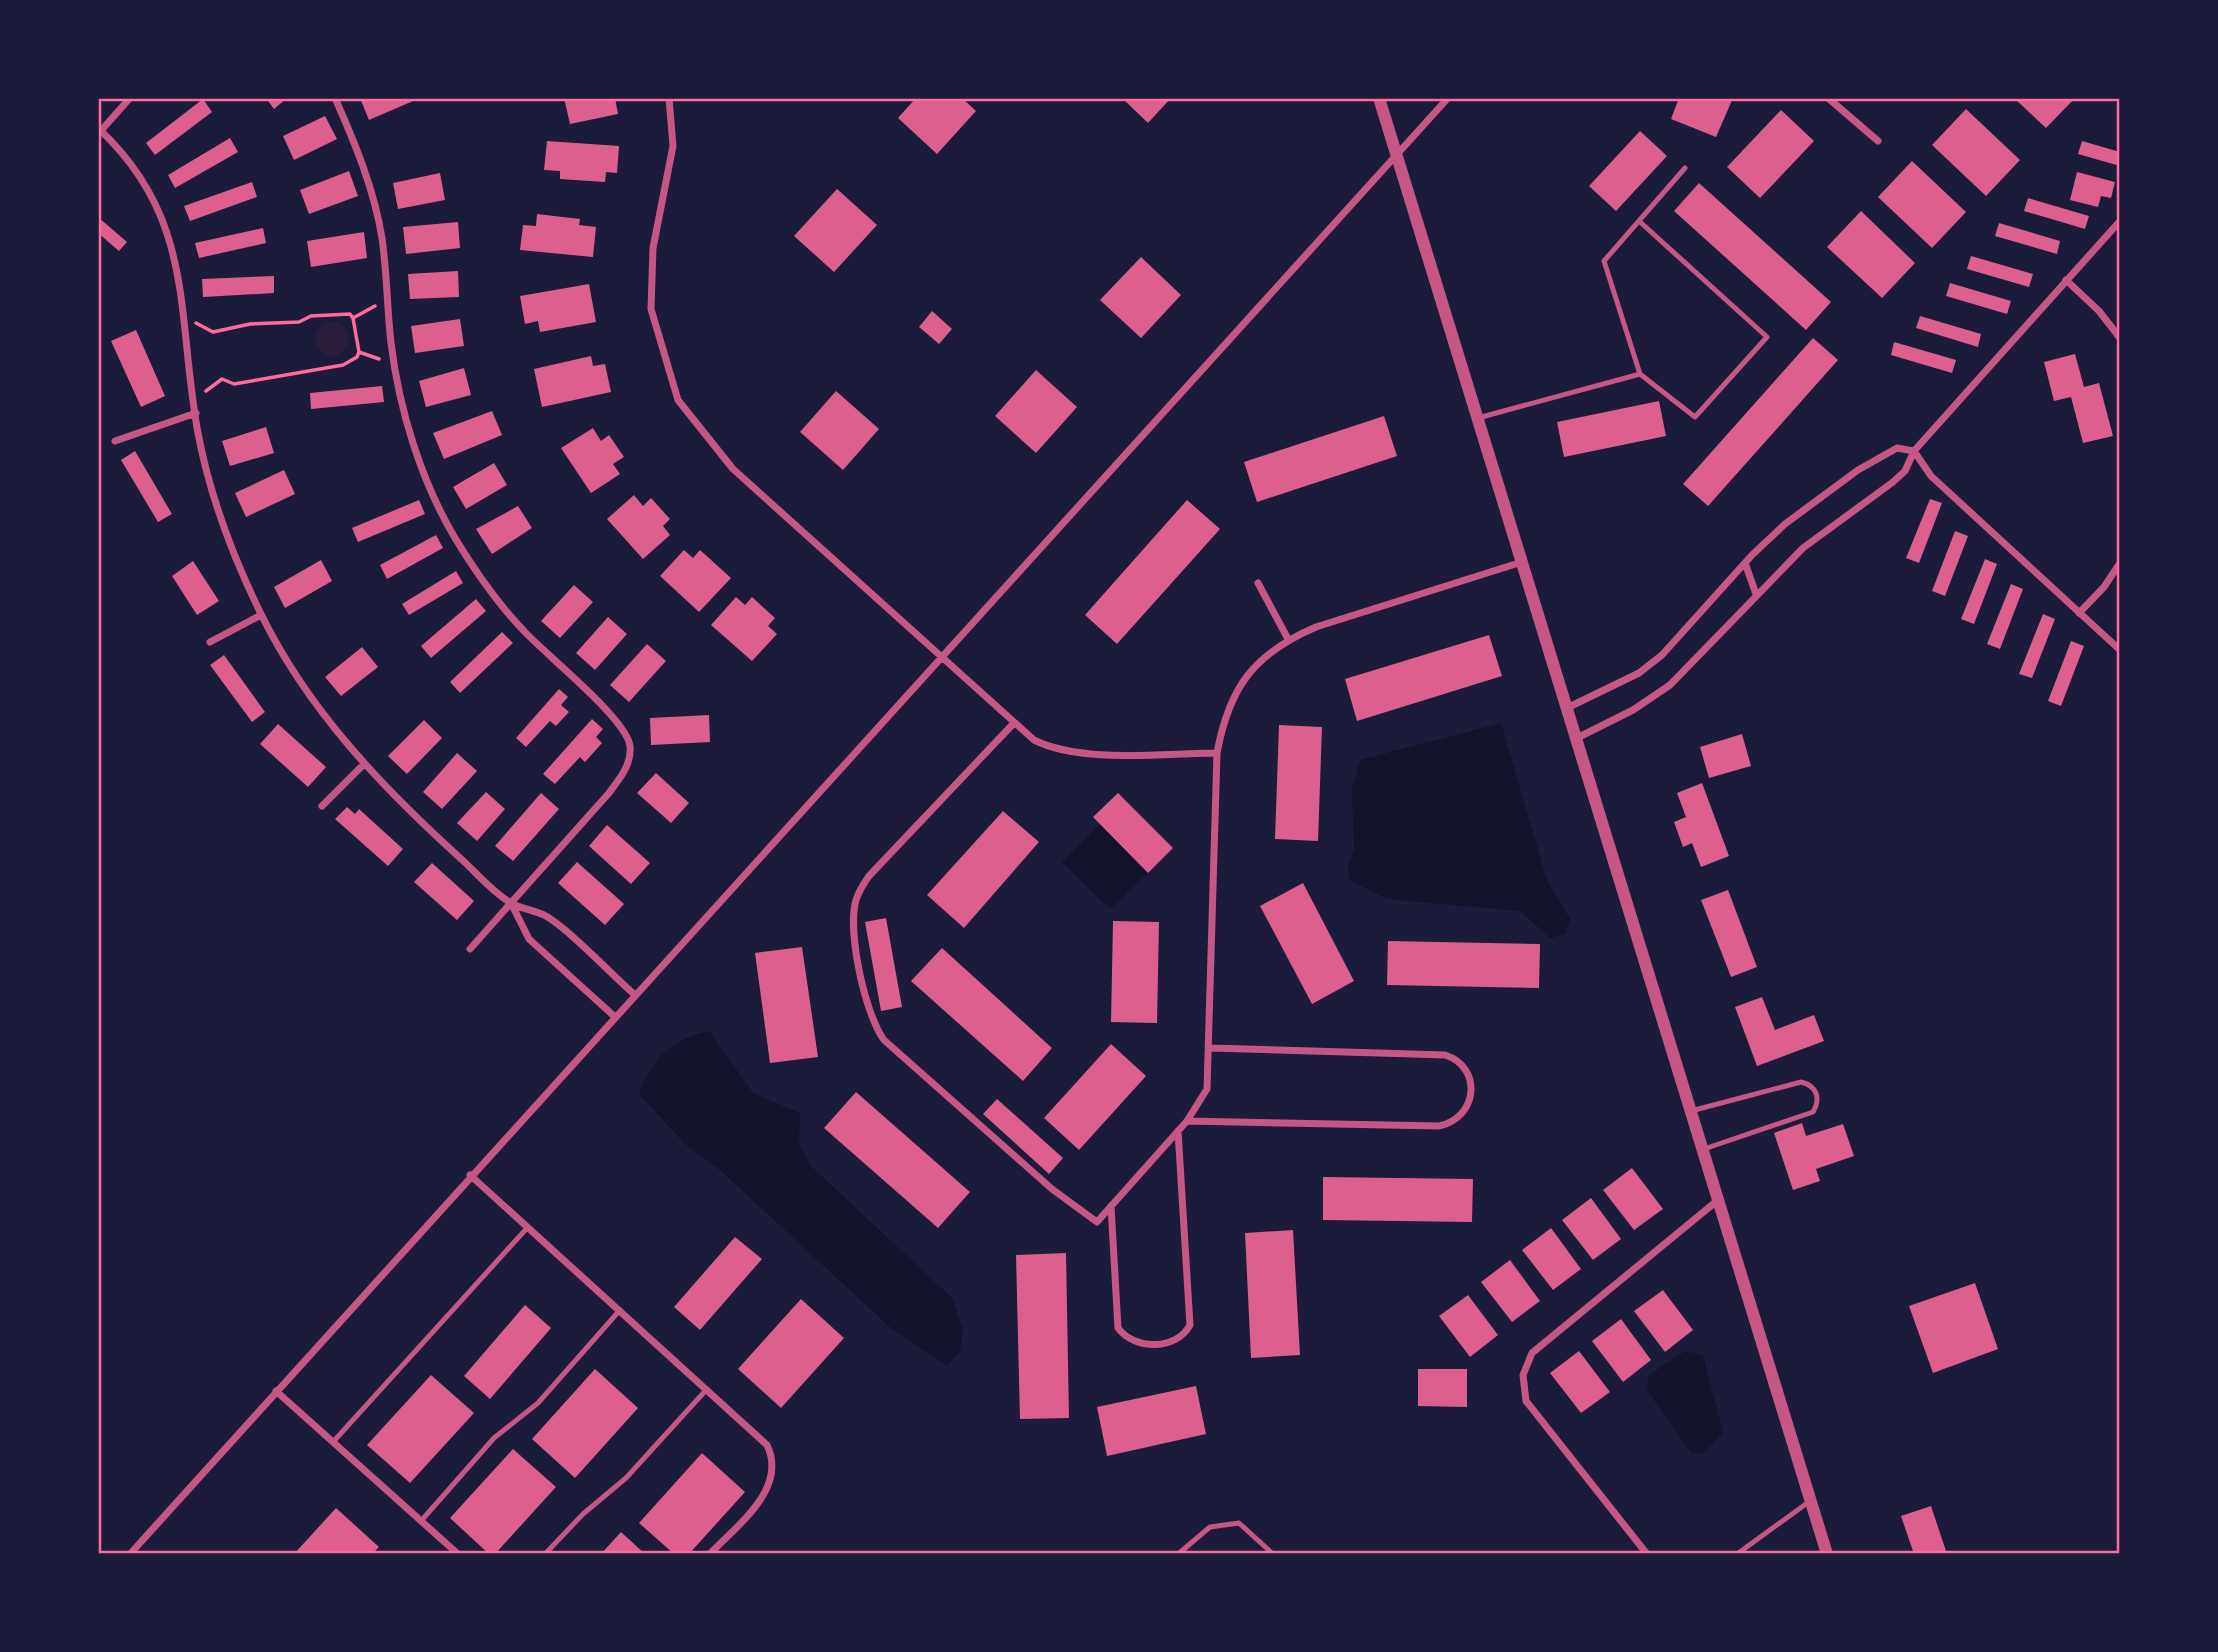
<svg xmlns="http://www.w3.org/2000/svg" width="2218" height="1652" font-family="'Roboto Condensed',sans-serif">
  <style>
    .green { fill: #2a1e3b }
    .water { fill: #12122b }
    .building { fill: #dd5f8e }
    .lines { fill: none; stroke-linecap: round; stroke-linejoin: round }
    .path { stroke: #ff6b9d; stroke-width: 3.5 }
    .service { stroke: #c65784; stroke-width: 5 }
    .minor { stroke: #c65784; stroke-width: 7 }
    .tertiary { stroke: #c65784; stroke-width: 12 }
    .neatline { fill: none; stroke: #ff6b9d; stroke-width: 2.5 }
  </style>
  <rect width="100%" height="100%" fill="#1b1b3a"/>
  <!-- green -->
  <path class="green" d="M315 339a17 17 0 1 1 34 0a17 17 0 1 1-34 0Z"/>
  <!-- water -->
  <path class="water" d="M1501 723 1547 881 1570 919 1565 934 1550 938 1520 911 1387 899 1349 880 1348 864 1354 850 1352 789 1360 760Z
    M1100 824 1148 873 1110 909 1062 862Z
    M709 1031 753 1093 800 1113 799 1146 813 1168 952 1298 963 1330 960 1352 947 1366 892 1329 720 1170 685 1144 639 1094C653 1057 670 1041 709 1031Z
    M1685 1351 1703 1355 1723 1433 1703 1454 1691 1453 1647 1390 1649 1375Z"/>
  <!-- building -->
  <path class="building" d="M266 98H287L274 109Z
    M360 98H420L369 120Z
    M564 98H615L618 114 570 124Z
    M916 98H962L976 111 937 154 898 118Z
    M1122 98H1171L1148 123Z
    M1679 98H1733L1716 137 1671 119Z
    M2014 98H2075L2046 128Z
    M203 99 212 112 155 155 146 143Z
    M1966 109 2020 160 1986 196 1932 145Z
    M1781 110 1814 141 1760 198 1727 167Z
    M325 116 337 139 294 160 283 136Z
    M1640 131 1667 156 1616 211 1589 186Z
    M230 138 238 152 175 188 168 175Z
    M547 141 619 146 617 173 606 172 605 182 560 179V171L544 170Z
    M2082 141 2120 152V166L2078 154Z
    M1912 161 1966 212 1932 248 1878 197Z
    M349 171 358 196 309 214 300 190Z
    M2077 172 2115 182 2111 198 2101 196 2098 207 2070 200Z
    M440 173 445 200 398 209 393 183Z
    M252 182 257 197 190 221 184 206Z
    M1699 183 1831 302 1806 330 1674 211Z
    M837 189 877 225 834 272 794 236Z
    M2028 198 2089 216 2085 229 2024 211Z
    M1861 211 1915 263 1882 298 1827 247Z
    M537 214 580 219 579 225 596 227 593 257 520 250 523 225 536 226Z
    M98 217 127 242 119 251 98 233Z
    M458 222 460 248 406 254 403 227Z
    M1999 223 2060 241 2057 254 1995 236Z
    M263 228 266 243 199 258 195 243Z
    M364 232 367 258 311 267 307 241Z
    M1971 256 2033 274 2029 287 1967 269Z
    M1141 257 1181 295 1141 338 1100 300Z
    M458 271 459 297 410 299 408 274Z
    M274 276V293L203 297 202 279Z
    M1950 283 2011 301 2007 314 1946 296Z
    M589 284 596 322 540 332 538 321 525 324 520 296Z
    M932 311 952 329 939 344 919 327Z
    M1920 316 1981 334 1978 347 1916 328Z
    M460 319 464 346 415 353 411 326Z
    M136 330 165 396 141 407 111 341Z
    M1813 338 1838 360 1708 506 1683 484Z
    M1894 342 1956 360 1952 373 1891 355Z
    M2075 354 2084 387 2099 383 2113 436 2083 443 2071 397 2054 401 2044 362Z
    M591 356 593 366 605 364 611 392 542 407 534 369Z
    M464 368 471 395 426 407 419 381Z
    M1036 370 1077 407 1036 453 995 416Z
    M382 386 384 402 311 409 310 393Z
    M836 391 879 429 843 470 800 432Z
    M1659 401 1666 436 1564 457 1557 422Z
    M492 411 502 435 444 459 433 433Z
    M1384 416 1397 456 1257 502 1244 462Z
    M266 427 274 453 230 466 222 441Z
    M593 428 601 441 609 435 624 457 613 464 620 474 591 493 561 448Z
    M135 451 172 514 158 522 121 460Z
    M494 463 507 485 466 509 453 487Z
    M284 470 295 494 246 517 235 493Z
    M634 495 643 506 651 498 670 519 663 526 670 535 643 559 607 519Z
    M1930 499 1942 503 1919 563 1906 558Z
    M419 500 425 514 358 542 352 528Z
    M1187 500 1220 529 1117 644 1085 615Z
    M518 506 532 528 492 554 476 529Z
    M1955 531 1968 536 1945 596 1932 591Z
    M436 535 443 548 387 579 380 565Z
    M684 550 693 558 700 550 731 578 699 612 660 576Z
    M1985 559 1997 564 1974 624 1961 619Z
    M321 560 332 581 285 608 274 587Z
    M193 561 219 601 197 615 172 576Z
    M456 571 463 583 409 615 402 604Z
    M2011 584 2023 589 2000 649 1987 644Z
    M574 585 593 602 560 638 541 621Z
    M736 597 745 605 752 597 775 618 768 626 777 634 752 661 711 625Z
    M476 599 486 611 431 658 421 646Z
    M2043 614 2055 619 2032 678 2019 674Z
    M608 617 627 634 595 670 576 653Z
    M502 632 513 643 460 693 450 682Z
    M1489 635 1502 676 1357 721 1345 679Z
    M2071 641 2084 646 2061 706 2048 701Z
    M647 644 666 661 629 702 610 685Z
    M362 647 378 667 341 696 325 677Z
    M224 655 265 712 252 722 210 665Z
    M559 689 568 697 561 705 569 712 556 726 550 721 526 747 516 738Z
    M709 715 710 742 651 745 650 718Z
    M592 719 603 729 596 737 602 743 585 762 580 757 555 784 543 774Z
    M424 720 442 738 407 774 388 756Z
    M278 724 326 767 308 787 260 744Z
    M1279 725 1322 727 1318 841 1275 839Z
    M1742 734 1751 766 1709 778 1700 747Z
    M457 753 477 771 442 809 423 792Z
    M656 773 689 803 671 823 637 793Z
    M1702 783 1729 856 1701 867 1692 843 1683 847 1674 822 1686 817 1677 793Z
    M486 792 505 809 477 841 457 823Z
    M541 793 559 809 513 861 495 846Z
    M1118 793 1173 848 1148 873 1093 817Z
    M347 807 355 814 359 809 403 849 388 866 335 819Z
    M1003 811 1039 842 964 928 927 895Z
    M607 825 650 863 631 884 589 846Z
    M577 862 624 904 605 925 558 883Z
    M432 863 474 901 457 920 414 882Z
    M1303 883 1354 981 1312 1004 1260 906Z
    M1728 890 1757 967 1731 977 1701 900Z
    M886 918 902 1007 881 1011 865 922Z
    M1113 921 1159 922 1157 1023 1111 1022Z
    M1388 941 1540 944 1539 988 1387 985Z
    M802 947 818 1057 770 1063 755 953Z
    M942 948 1052 1048 1023 1081 911 981Z
    M1762 997 1775 1030 1814 1015 1824 1041 1757 1066 1735 1007Z
    M1111 1044 1146 1076 1079 1150 1044 1118Z
    M856 1092 970 1192 938 1228 824 1128Z
    M997 1099 1063 1158 1049 1174 983 1114Z
    M1802 1123 1806 1136 1843 1124 1854 1156 1816 1169 1820 1181 1793 1190 1774 1133Z
    M1632 1168 1663 1209 1634 1230 1603 1190Z
    M1323 1177 1473 1179 1472 1222 1323 1220Z
    M1591 1198 1621 1239 1593 1260 1562 1220Z
    M1551 1228 1581 1269 1553 1290 1522 1250Z
    M1293 1230 1300 1355 1251 1358 1245 1233Z
    M735 1237 762 1259 700 1330 674 1307Z
    M1066 1253 1069 1418 1020 1419 1016 1255Z
    M1510 1260 1540 1301 1512 1322 1481 1282Z
    M1975 1283 1998 1349 1933 1373 1909 1306Z
    M1663 1290 1693 1330 1665 1352 1634 1311Z
    M1468 1295 1498 1335 1470 1357 1439 1316Z
    M801 1299 844 1338 781 1408 738 1369Z
    M525 1305 551 1328 490 1399 464 1376Z
    M1621 1319 1651 1360 1623 1382 1592 1341Z
    M1579 1351 1610 1392 1581 1413 1550 1373Z
    M595 1369 638 1408 575 1478 532 1439Z
    M1418 1369H1467V1407L1418 1406Z
    M431 1375 474 1413 410 1483 367 1445Z
    M1196 1386 1206 1434 1107 1456 1097 1407Z
    M513 1449 556 1487 495 1554H489L450 1518Z
    M702 1453 745 1492 689 1554H674L639 1523Z
    M1931 1506 1947 1554H1914L1901 1516Z
    M336 1508 379 1547 372 1554H294Z
    M621 1532 645 1554H601Z"/>
  <g class="lines">
    <!-- path -->
    <path class="path" d="M353 318 359 352
      M196 323 213 332 250 324 299 322 311 316 350 314 353 318 375 306
      M206 391 222 379 234 384 343 365 357 357 359 352 379 359"/>
    <!-- service -->
    <path class="service" d="M1639 221 1767 337 1695 417 1640 374
      M1478 418 1640 374 1604 261 1685 168
      M1691 1111 1801 1082C1817 1086 1821 1098 1813 1112L1704 1149
      M333 1442 528 1227
      M421 1521 494 1438 538 1403 620 1310
      M545 1554 583 1514 626 1478 707 1389
      M1178 1554 1210 1527 1239 1523 1273 1554
      M1737 1554 1810 1501"/>
    <!-- minor -->
    <path class="minor" d="M335 98C355 143 374 189 382 238 387 273 387 308 391 343 399 409 421 481 455 538 475 571 497 603 524 631 546 655 627 719 630 746 632 765 619 779 609 793L470 949
      M669 98 673 146 653 248 651 309 678 400 733 469 1034 740C1082 764 1163 753 1217 753
      M1828 98 1878 141
      M98 128C196 219 176 314 198 433 210 497 233 557 261 614 308 710 381 786 459 857 475 871 492 892 511 903 521 909 535 910 546 916 571 931 610 973 634 994
      M98 134 130 98
      M2066 280 2099 311 2120 338
      M115 441 196 413
      M1745 563 1756 594
      M1258 583 1288 639
      M2079 613 2104 587 2120 563
      M210 642 261 615
      M1567 708 1639 673 1662 655 1752 555 1785 524 1858 470 1897 448 1914 451 1931 476 2120 650
      M1013 724 869 876C864 883 859 891 856 900 847 932 865 1014 884 1040L1052 1189 1097 1222 1187 1121 1207 1089 1217 753C1229 688 1253 654 1316 627L1522 562
      M1577 738 1633 710 1670 685 1803 548 1893 482 1905 471 1914 451 2120 221
      M322 806 364 764
      M511 903 529 939 614 1016
      M1187 1121 1439 1126C1478 1118 1483 1067 1445 1055L1210 1048
      M470 1175 767 1445C788 1489 737 1525 710 1554
      M1111 1206 1118 1328C1135 1351 1177 1350 1190 1325L1178 1131
      M276 1391 458 1554
      M130 1554 1448 98
      M1647 1554 1526 1401 1523 1375 1532 1353 1718 1200"/>
    <!-- tertiary -->
    <path class="tertiary" d="M1379 98 1827 1554"/>
  </g>
  <!-- border -->
  <rect width="2218" height="1652" fill="none" stroke="#1b1b3a" stroke-width="200"/>
  <rect x="100" y="100" width="2018" height="1452" class="neatline"/>
</svg>
